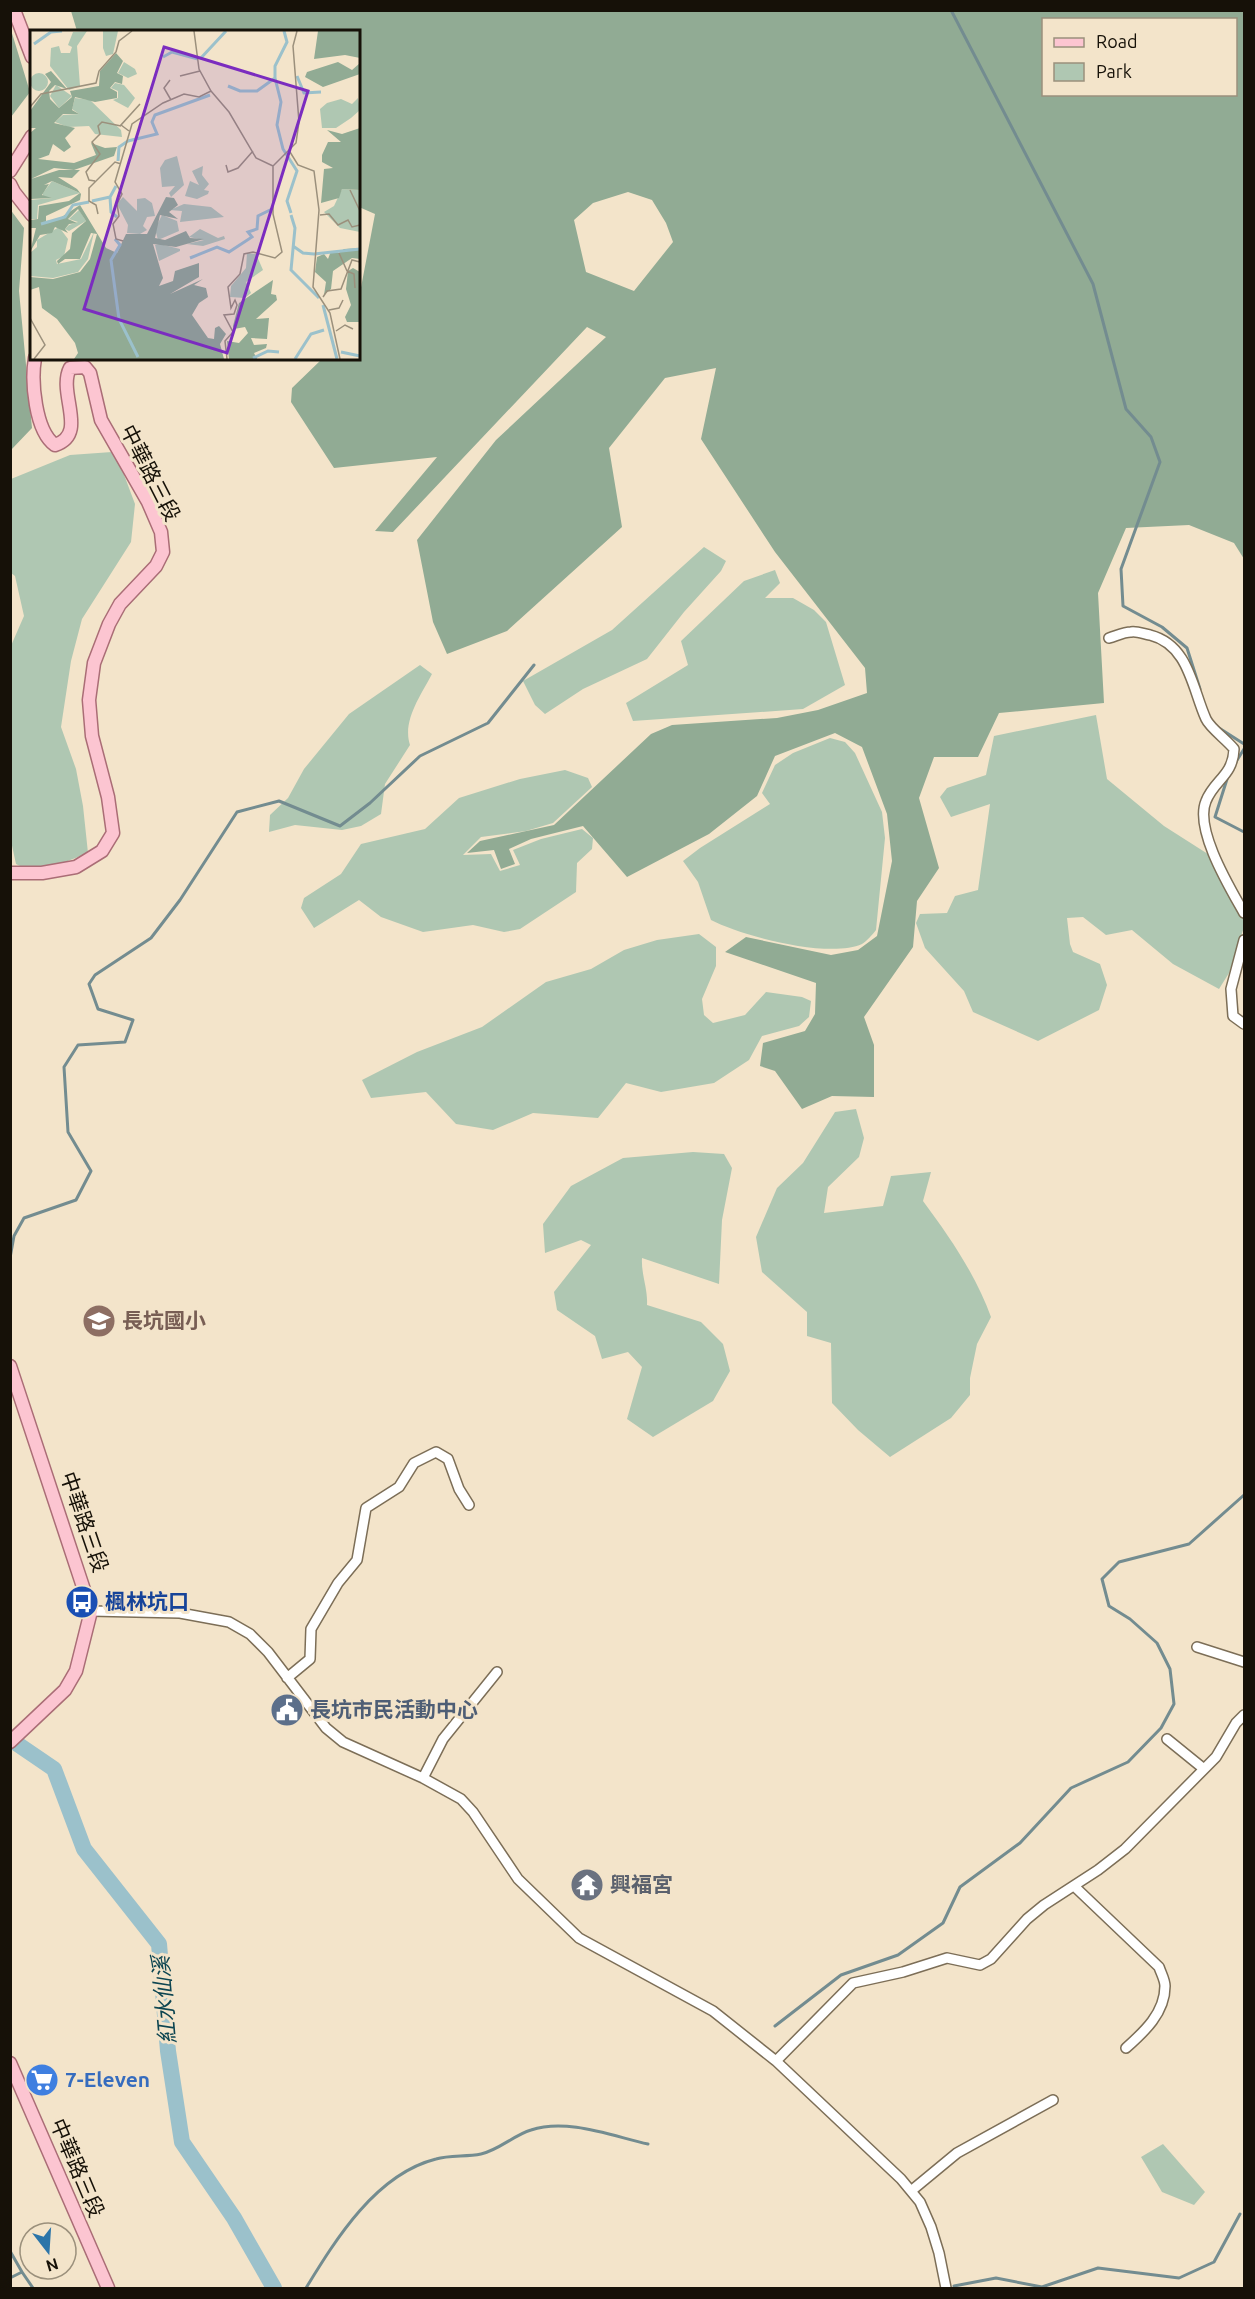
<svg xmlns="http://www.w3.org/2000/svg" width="1255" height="2299" font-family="Ubuntu,'Noto Sans TC',sans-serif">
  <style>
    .green { fill: #afc7b2 }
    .forest { fill: #91ab94; fill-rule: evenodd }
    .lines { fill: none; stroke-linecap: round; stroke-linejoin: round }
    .stream { stroke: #738c90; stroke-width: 3 }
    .river { stroke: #9bc1cb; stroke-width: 16 }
    .minor-casing { stroke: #7c6e57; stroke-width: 12 }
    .major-casing { stroke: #aa6d76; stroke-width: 15 }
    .minor { stroke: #fff; stroke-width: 9 }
    .major { stroke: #fcc5d1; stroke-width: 12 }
    .labels { text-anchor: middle; stroke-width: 6; stroke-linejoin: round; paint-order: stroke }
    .street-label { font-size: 21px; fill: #161108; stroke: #f3e4ca }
    .education-label { font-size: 21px; font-weight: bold; fill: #785e54; stroke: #f3e4ca; text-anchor: start }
    .transit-label { font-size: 21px; font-weight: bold; fill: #164399; stroke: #f3e4ca; text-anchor: start }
    .service-label { font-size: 21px; font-weight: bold; fill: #4e5e75; stroke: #f3e4ca; text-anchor: start }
    .worship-label { font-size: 21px; font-weight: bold; fill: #5b616d; stroke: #f3e4ca; text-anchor: start }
    .shop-label { font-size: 21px; font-weight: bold; fill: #366cbe; stroke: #f3e4ca; text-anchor: start }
    .water-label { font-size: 22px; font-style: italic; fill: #0d4551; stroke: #f3e4ca }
    .inset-river { fill: none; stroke: #9bc1cb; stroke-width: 3 }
    .inset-road { fill: none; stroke: #9b907c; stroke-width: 1.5 }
    .view { fill: #7b2cbf; fill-opacity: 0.15; stroke: #7b2cbf; stroke-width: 3 }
    .inset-edge { fill: none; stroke: #161108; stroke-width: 3 }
  </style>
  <rect width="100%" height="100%" fill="#f3e4ca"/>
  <!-- green -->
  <path class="green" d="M112 452 123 472 135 504 131 542 82 619 71 661 61 727 76 769 83 806 88 853C66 861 38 877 16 864L11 841 10 648 24 616 15 576 11 573V479L70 455Z
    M704 547 726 561 721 571 684 612 647 659 583 689 545 714 535 705 523 681 612 630Z
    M775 570 780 583 765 598H793L814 610 826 622 845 685 803 709 633 721 626 703 688 665 681 641 744 581Z
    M420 665 432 674C421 695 402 721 410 745L385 784 381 814 361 826 342 830 295 825 269 832 270 815 288 798 304 769 349 714Z
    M1096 715 1107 779 1164 826 1211 856 1223 885 1244 919V927L1229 973 1219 989 1173 964 1132 930 1106 935 1083 917 1067 918 1070 944 1073 952 1100 964 1107 985 1099 1010 1038 1041 973 1012 964 991 925 948 916 923 920 914 947 913 955 896 978 890 990 804 951 817 940 797 947 788 986 775 994 736Z
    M830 738 845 742 855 753 882 812 885 838 876 930C872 935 867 941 862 944 829 959 742 936 711 920L698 882 683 861 700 848 770 804 762 793 775 765 793 753Z
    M565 770 588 778 592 787 553 823 526 831 481 837 463 855 491 854 500 871 520 865 513 850 541 839 582 829 593 838 592 849 577 863 576 892 520 929 504 932 473 925 423 932 381 917 359 900 314 928 301 908 304 898 341 874 361 844 425 829 459 798 520 779Z
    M699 934 716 947V966L702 999 704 1015 713 1023 745 1015 766 992 802 997 811 1001 809 1017 799 1026 762 1036 749 1060 714 1083 661 1092 626 1083 598 1118 533 1113 493 1130 456 1124 426 1092 371 1098 362 1080 417 1052 482 1027 546 982 591 969 624 950 657 940Z
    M856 1109 864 1138 859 1157 828 1187 824 1213 883 1206 891 1176 931 1172 923 1201C949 1236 976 1275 991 1317L977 1344 970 1378V1395L951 1418 890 1457 858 1430 832 1403 831 1343 807 1336V1312L762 1272 756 1237 777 1188 803 1163 835 1112Z
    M693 1152 724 1154 732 1168 722 1220 719 1284 642 1258C641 1274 648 1289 647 1305L701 1322 723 1344 730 1371 713 1401 653 1437 627 1419 642 1367 628 1352 602 1359 595 1336 557 1310 554 1292 591 1245 581 1240 545 1253 543 1224 571 1186 623 1158Z
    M1163 2144 1205 2192 1194 2205 1162 2192 1141 2157Z"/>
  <!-- forest -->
  <path class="forest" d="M71 11H1244V559L1234 543 1189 525 1126 528 1098 593 1104 703 999 713 978 757H934L919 798 939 868 917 901 913 947 864 1017 874 1045V1097L832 1096 802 1109 775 1071 760 1066 763 1043 805 1031 815 1014 816 983 725 952 746 937 831 955 858 950 877 936 892 861 887 814 862 747 835 733 775 756 757 796 709 834 627 877 583 826 531 839 509 849 515 864 501 869 494 850 467 853 480 841 554 825 651 734 672 725 777 718 818 710 867 693 865 668 775 552 701 439 716 368 665 378 609 448 622 527 507 631 447 654 433 622 417 540 496 440 606 337 587 327 393 532 375 531 437 457 334 468 291 402 292 388 322 359 358 358 359 298 375 214 359 207 358 32 77 31ZM1044 20H1236V94H1044ZM628 192 652 200 666 223 673 242 634 291 586 272 574 220 593 203Z
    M11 30 30 92 11 117H10Z
    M10 209 24 228 19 291 32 428 11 450Z"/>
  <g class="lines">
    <!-- stream -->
    <path class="stream" d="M951 10 1093 284 1126 409 1151 437 1160 462 1121 569 1123 606 1162 627 1187 648 1200 689
      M1219 728 1244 744
      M1234 765 1244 749
      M1228 776 1215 817 1244 832
      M10 1258 14 1236 24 1218 76 1200 91 1171 68 1132 64 1067 78 1045 125 1042 133 1020 98 1009 89 984 95 975 151 938 180 900 237 812 279 801 340 826 370 803 420 756 488 723 534 665
      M775 2026 841 1975 898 1955 943 1923 960 1887 1020 1843 1071 1788 1128 1762 1161 1728 1174 1704 1170 1669 1157 1643 1130 1619 1109 1606 1102 1579 1119 1562 1189 1544 1244 1495
      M10 2251 22 2272
      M10 2278 22 2272 33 2288
      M954 2286 996 2278 1042 2287 1098 2268 1179 2278 1214 2262 1240 2214
      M306 2288C336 2239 376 2174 436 2159 450 2155 466 2157 481 2154 499 2150 514 2135 531 2130 567 2118 612 2136 648 2144"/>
    <!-- river -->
    <path class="river" d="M10 1739 54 1769 84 1849 159 1944 168 2051 182 2142 234 2218 274 2288"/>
    <defs>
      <path id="minor" d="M1109 638C1116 636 1124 632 1131 632 1137 631 1144 634 1150 635 1189 645 1192 688 1206 719 1210 728 1227 740 1234 749 1233 776 1214 780 1206 801 1194 829 1230 888 1244 913
        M1244 940 1231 989 1233 1016 1244 1024
        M91 1611 180 1613 229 1622 250 1634 268 1652 326 1728 343 1742 423 1778 461 1799 473 1812 518 1879 579 1938 713 2011 776 2061 901 2179 920 2202 931 2227 939 2253 946 2288
        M1197 1647 1244 1662
        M287 1678 310 1659 311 1629 338 1583 357 1560 366 1508 399 1487 414 1463 436 1452 448 1459 459 1489 469 1505
        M1167 1739 1204 1769
        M423 1778 443 1739 497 1672
        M1074 1886 1159 1967C1161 1973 1165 1980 1165 1986 1165 2013 1144 2032 1126 2048
        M776 2061 853 1983 903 1972 947 1958 980 1965 991 1959 1027 1919 1044 1905 1098 1870 1125 1849 1216 1757 1236 1723 1244 1715
        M911 2191 957 2153 1053 2100"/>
      <path id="major" d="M14 10 32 57
        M10 171 32 136
        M10 184 14 192 32 215
        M10 873H42L76 867 102 851 113 833 108 797 92 736 89 700 94 663 109 624 120 604 156 566 163 552 161 532 148 502 101 420 90 373 85 367 70 368C57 393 89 434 55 445 35 431 31 381 35 358
        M10 1366 91 1611 76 1671 65 1690 10 1742
        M10 2063 108 2288"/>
    </defs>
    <!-- minor casing -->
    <use href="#minor" class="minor-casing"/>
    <!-- major casing -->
    <use href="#major" class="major-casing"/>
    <!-- minor -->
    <use href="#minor" class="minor"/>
    <!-- major -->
    <use href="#major" class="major"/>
  </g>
  <!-- icons -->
  <defs>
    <symbol id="school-disc" viewBox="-11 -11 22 22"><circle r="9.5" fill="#8d6e63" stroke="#f3e4ca"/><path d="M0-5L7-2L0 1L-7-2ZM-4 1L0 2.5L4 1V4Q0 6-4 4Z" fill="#fff"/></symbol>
    <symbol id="bus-disc" viewBox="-11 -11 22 22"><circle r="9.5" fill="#1a4fb4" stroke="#f3e4ca"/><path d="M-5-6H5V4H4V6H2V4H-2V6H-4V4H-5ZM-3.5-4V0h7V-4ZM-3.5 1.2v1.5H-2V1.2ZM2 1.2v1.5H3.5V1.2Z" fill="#fff"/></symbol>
    <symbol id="civic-disc" viewBox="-11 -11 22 22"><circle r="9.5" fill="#5c6f8a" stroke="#f3e4ca"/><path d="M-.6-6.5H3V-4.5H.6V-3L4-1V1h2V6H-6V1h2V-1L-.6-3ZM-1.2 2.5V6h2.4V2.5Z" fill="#fff"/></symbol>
    <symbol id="temple-disc" viewBox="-11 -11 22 22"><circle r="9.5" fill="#6b7280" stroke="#f3e4ca"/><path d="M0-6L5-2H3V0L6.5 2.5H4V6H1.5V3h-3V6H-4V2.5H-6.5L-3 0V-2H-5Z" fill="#fff"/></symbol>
    <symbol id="supermarket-disc" viewBox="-11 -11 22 22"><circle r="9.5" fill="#3f7fe0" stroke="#f3e4ca"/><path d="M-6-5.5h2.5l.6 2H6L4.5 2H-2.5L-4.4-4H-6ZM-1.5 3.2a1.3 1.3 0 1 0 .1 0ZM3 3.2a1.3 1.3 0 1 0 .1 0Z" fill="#fff"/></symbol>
  </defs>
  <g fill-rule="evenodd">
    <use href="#school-disc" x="80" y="1302" width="38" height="38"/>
    <use href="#bus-disc" x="63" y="1583" width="38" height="38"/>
    <use href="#civic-disc" x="268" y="1691" width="38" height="38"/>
    <use href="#temple-disc" x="568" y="1866" width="38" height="38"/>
    <use href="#supermarket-disc" x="23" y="2061" width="38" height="38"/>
  </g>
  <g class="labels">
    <!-- street labels -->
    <g class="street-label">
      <text transform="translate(150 473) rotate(63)" y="7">中華路三段</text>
      <text transform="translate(84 1522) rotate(71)" y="7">中華路三段</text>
      <text transform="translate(77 2168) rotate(67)" y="7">中華路三段</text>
    </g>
    <!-- education labels -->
    <g class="education-label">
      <text x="122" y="1328">長坑國小</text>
    </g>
    <!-- transit labels -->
    <g class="transit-label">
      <text x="105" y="1609">楓林坑口</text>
    </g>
    <!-- service labels -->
    <g class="service-label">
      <text x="310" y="1717">長坑市民活動中心</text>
    </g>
    <!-- worship labels -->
    <g class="worship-label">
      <text x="610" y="1892">興福宮</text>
    </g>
    <!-- shop labels -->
    <g class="shop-label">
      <text x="65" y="2087">7-Eleven</text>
    </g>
    <!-- water labels -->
    <g class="water-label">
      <text transform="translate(164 2000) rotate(-95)" y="8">紅水仙溪</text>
    </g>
  </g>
  <!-- overview -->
  <g transform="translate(30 30)">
    <rect width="330" height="330" fill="#f3e4ca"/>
    <path d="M57 1 47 16 50 56 39 60 20 36 21 18 29 16 31 23H40L42 17 38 15 43 2ZM73 1H88L83 24 76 26 73 18ZM94 32 105 39 107 44 98 48 88 43ZM0 52a9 9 0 1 1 18 0a9 9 0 1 1-18 0ZM85 53 94 55 105 68 98 78 83 70 88 68V61L81 58ZM26 55 42 66 29 78 20 66ZM45 68 60 70 91 100 92 107 65 104 59 96 38 97 25 92 33 85 49 84 42 79ZM328 68 330 80 321 88 306 98H292L290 79 297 73 311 69 322 74ZM147 126 154 155 141 167 139 163 145 156 132 157 130 138 135 130ZM173 136 172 145 179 154 174 160 179 161 178 164 167 169 155 166 160 151 169 155 162 141ZM22 151 50 163 8 175 7 189H0V170L22 168 13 167V163ZM312 159 330 160V202L310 198 294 182 304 176ZM93 167 107 181V169L115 168 122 173 125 186 117 187 113 196 117 200 110 204 97 203 98 195 87 174ZM154 174 181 177 194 187 150 192 152 181 140 180ZM49 180 56 191 39 201 35 199 39 195 48 192 39 189ZM132 185 147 191 149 201 128 210 125 199ZM29 197 38 209 34 226 26 230 27 234 51 229 64 202 58 229 48 242 23 248 0 246V223L7 217V210ZM170 199 188 208 194 206 195 209 173 216 157 214 174 210 159 207ZM130 214 150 219V221L129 231 125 215ZM217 223 226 224 233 240 216 252 221 263 215 268 200 267 201 256 216 238Z" fill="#afc7b2"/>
    <path d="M288 1H330V28L315 25 284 29ZM86 23 93 31 87 43 93 46 92 54 85 52 80 58 87 62V68L65 72 45 67 42 80 49 84H33L24 93 45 98 35 108 41 117 34 122 23 114 19 125 8 129 44 133 66 125 61 113 75 118 87 117 84 126 44 140 24 138 1 149 29 140H50L42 148 28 147 47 159 51 164 50 170 16 186V191L27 190 50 175 76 218 87 223 96 204H117L136 167 144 168 148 175 139 182 148 189 130 185 125 208 135 210 156 201 160 208 174 209 146 217 123 214 133 248 129 256 143 251 145 241 169 233V247L140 264 173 249 164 255 176 258 178 267 169 273 162 285 178 308 184 309 185 298 189 296 196 304 190 314 194 329H44L48 323 45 313 27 289 12 278 9 257 0 260V247L23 249 50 242 60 229 67 204 61 203 50 229H35L28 234 27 231 40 219 42 203 56 191 48 179 38 189 47 193 39 194 35 199 38 203 25 197 22 203 10 205 0 222 6 198H0V190L8 189 9 176 39 171 50 163 22 151 14 155 19 154 12 165 22 168 0 169V103L6 98H0V81L21 52 15 44 21 41 37 59 25 55 19 61 20 69 29 78 42 67 40 61 69 56 70 41ZM308 32 322 40 330 33V44L293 57 275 47 277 42ZM330 98V160L312 159 309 168 291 173 294 139 303 138 292 132V125L298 112H311L297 100 312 104ZM330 218V229L322 228 303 241 301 259 294 265 296 252 285 242 287 227 294 224 298 229 301 221 309 223 314 219ZM323 238 330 242V292H317L315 287 321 275 316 259 318 241ZM243 250 241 264 246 265 247 270 226 289 239 288 237 309 221 308 224 315 237 314 236 318 224 323 227 329H199L197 311 209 313 218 303 215 297 204 299 203 296 209 273Z" fill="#91ab94"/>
    <path class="inset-river" d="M254 1 257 12 245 36V48L251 72 247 95 253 119 267 141 257 171 261 183M4 14 21 2 32 1M133 27 142 22 168 29M170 29 196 1M267 46 274 63 291 62M198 56 210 61H227L245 48M88 131 89 117 98 111 127 104 122 92 125 85 180 65M86 156 80 167 81 182 87 187M62 171 80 167M261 185 265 198 261 240 289 268M11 194 35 187 43 175 59 172M85 209 90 215 81 230 89 289 108 327M263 216 273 223 284 224 330 219M160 228 187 217 199 222 222 207 218 202 227 199 228 186 242 179M293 275 307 329M311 322 330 326M223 328 238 321 249 322M265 329 281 304 294 300"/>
    <path class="inset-road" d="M164 1 169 39 181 61 199 82 226 128 243 136M150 46 170 41M140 50 134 58 141 70M0 77 11 64 66 53 69 41 86 22 89 11 102 1M99 101 91 95 110 74M260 122 268 135 284 141 289 180 283 257 300 283 310 329M196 135 198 142 208 138 223 121M65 151 59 150 56 142 70 124 62 112 70 104 68 96 72 92 91 96M320 160 330 181M68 184 66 175 59 171V158L85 132 91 134M290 185 299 184 308 195 318 190 322 197 330 195M93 211 86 209 83 194 89 186 87 174 92 164 85 152 102 94 133 73 154 64 169 67 181 61M309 223 317 241 324 244 325 258M293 267 297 261 311 259 322 230 330 232M299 280 309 278 313 270M0 288 15 315 4 329M306 301 315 295 323 299M197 329 195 311 203 302 194 285 204 284 207 275 205 270 201 278 198 257 210 244 214 224 223 222 245 228 252 222 243 184V136L266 113 269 92 263 16 267 1"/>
    <path class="view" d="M134 17 278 61 197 323 54 279Z"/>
    <rect width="330" height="330" class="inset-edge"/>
  </g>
  <!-- border -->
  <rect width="1255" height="2299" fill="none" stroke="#161108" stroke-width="24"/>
  <!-- legend -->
  <rect x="1042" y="18" width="195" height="78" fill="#f3e4ca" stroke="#9b907c" stroke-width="1.5"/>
  <rect x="1054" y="38" width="30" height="9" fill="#fcc5d1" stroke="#9b907c" stroke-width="1.5"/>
  <text x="1096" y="48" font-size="18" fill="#161108">Road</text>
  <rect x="1054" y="63" width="30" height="18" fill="#afc7b2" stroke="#9b907c" stroke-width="1.5"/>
  <text x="1096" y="78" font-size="18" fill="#161108">Park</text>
  <!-- north arrow -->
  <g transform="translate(48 2251) rotate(163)"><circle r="28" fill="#f3e4ca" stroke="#9b907c" stroke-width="1.5"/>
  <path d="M0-4.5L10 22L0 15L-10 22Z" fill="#2c75a9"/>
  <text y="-9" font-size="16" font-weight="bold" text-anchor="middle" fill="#161108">N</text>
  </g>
</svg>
